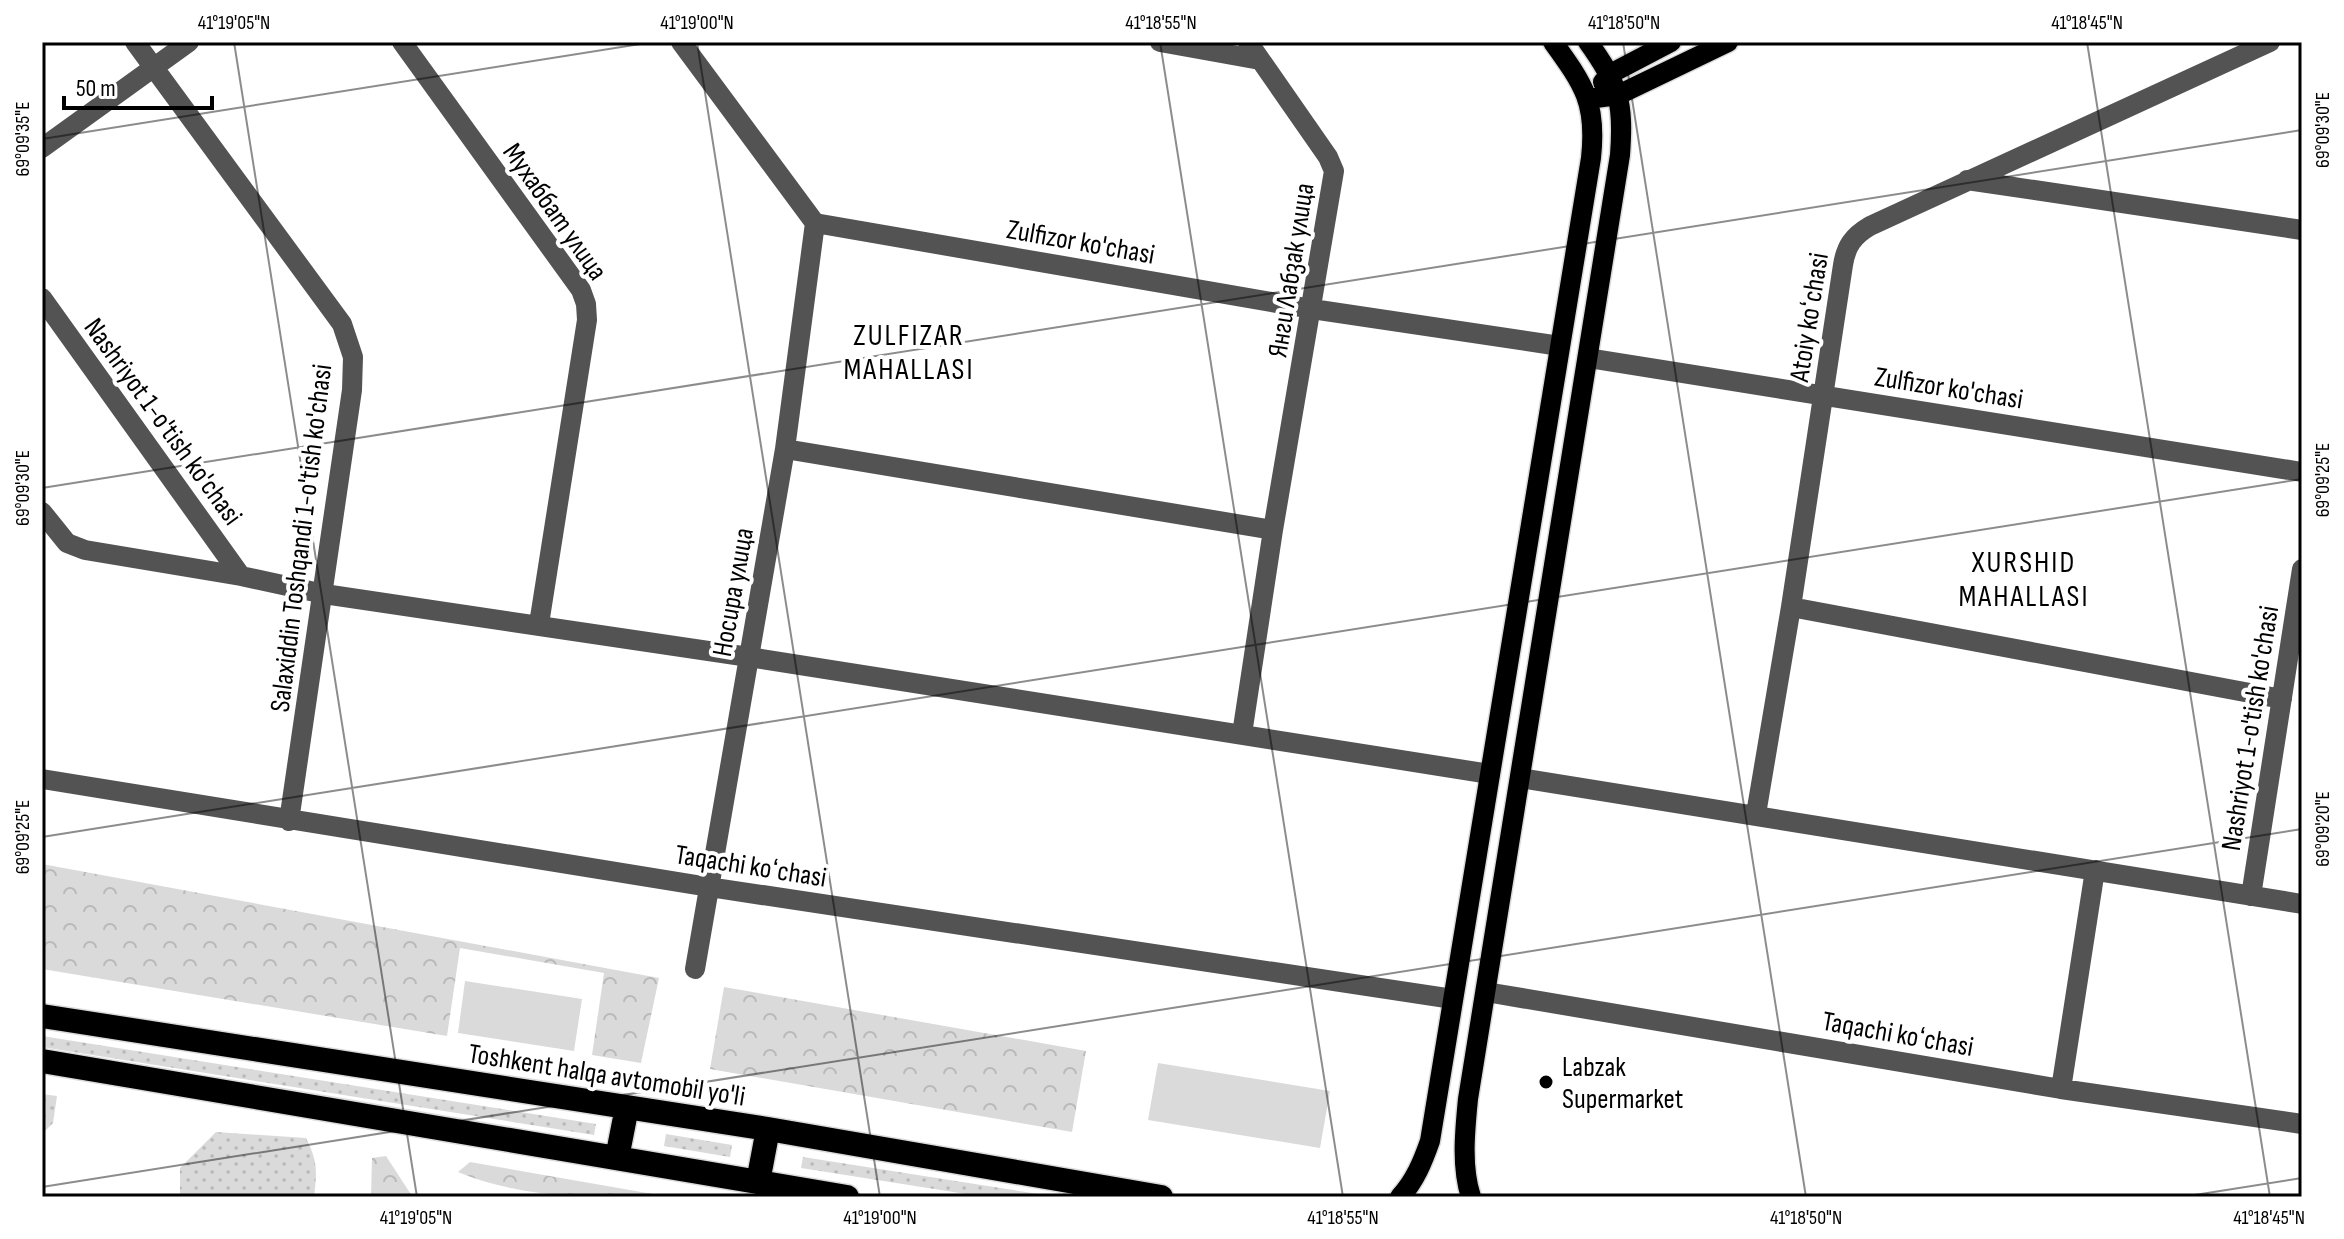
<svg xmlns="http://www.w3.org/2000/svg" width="2344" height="1239" font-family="'Sofia Sans Condensed',sans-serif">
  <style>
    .grass { fill: url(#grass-dots) }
    .forest { fill: url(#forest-crowns) }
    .pitch { fill: #dadada }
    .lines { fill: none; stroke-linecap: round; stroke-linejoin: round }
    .major-casing { stroke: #dbdbdb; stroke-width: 23 }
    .highway-casing { stroke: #dbdbdb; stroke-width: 27 }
    .minor { stroke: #535353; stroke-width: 20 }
    .major { stroke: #000; stroke-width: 20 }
    .highway { stroke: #000; stroke-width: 24 }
    .ticks { fill: none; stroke: #000; stroke-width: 2; stroke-opacity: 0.45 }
    .poi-dot { fill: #000; stroke: #fff; stroke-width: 3 }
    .labels { text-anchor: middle; stroke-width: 8; stroke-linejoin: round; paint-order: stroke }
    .street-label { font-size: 28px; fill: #000; stroke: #fff }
    .poi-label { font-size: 28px; fill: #000; stroke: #fff; text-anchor: start }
    .neighbourhood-label { font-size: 30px; letter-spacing: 2px; fill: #000; stroke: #fff }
    .neatline { fill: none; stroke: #000; stroke-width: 3 }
    .ticks-label { font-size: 20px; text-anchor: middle; fill: #000 }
  </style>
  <defs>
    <pattern id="grass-dots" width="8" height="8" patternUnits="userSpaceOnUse" patternTransform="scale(2)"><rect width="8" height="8" fill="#dadada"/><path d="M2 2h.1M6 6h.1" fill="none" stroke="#b9b9b9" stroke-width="1.8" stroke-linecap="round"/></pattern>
    <pattern id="forest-crowns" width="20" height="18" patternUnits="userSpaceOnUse" patternTransform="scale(2)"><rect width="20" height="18" fill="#dadada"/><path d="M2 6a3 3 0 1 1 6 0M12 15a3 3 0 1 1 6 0" fill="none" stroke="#b9b9b9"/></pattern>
  </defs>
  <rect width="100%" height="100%" fill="#fff"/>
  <!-- grass -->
  <path class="grass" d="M42 1036 596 1124 594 1135 42 1047Z
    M42 1094 57 1096 53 1123 42 1134Z
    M216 1132 306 1138C318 1162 317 1171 314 1197H180V1168Z
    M666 1134 732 1145 730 1157 664 1146Z
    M803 1157 1057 1197H985L801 1168Z"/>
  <!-- forest -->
  <path class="forest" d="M42 864 659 978 641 1063 592 1055 604 973 460 948 447 1036 42 969Z
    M724 987 1086 1051 1072 1132 710 1069Z
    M386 1156 412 1196V1197H371L372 1158Z
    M470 1162 670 1197C599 1197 525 1200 458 1172Z"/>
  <!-- pitch -->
  <path class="pitch" d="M465 981 582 999 574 1051 458 1033Z
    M1158 1063 1330 1091 1320 1148 1148 1120Z"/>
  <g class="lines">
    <defs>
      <path id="major" d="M1603 82 1610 74 1671 42
        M1588 99 1618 95 1728 42
        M1400 1197C1415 1181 1423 1161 1430 1141L1591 158C1597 103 1584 85 1553 42
        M1471 1197C1461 1167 1465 1130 1468 1099L1620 155C1624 102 1619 85 1588 42"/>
      <path id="highway" d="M42 1016 768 1129 1161 1197
        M42 1061 847 1197
        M617 1158 627 1107
        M758 1182 768 1129"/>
    </defs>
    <!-- major casing -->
    <use href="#major" class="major-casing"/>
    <!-- highway casing -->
    <use href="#highway" class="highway-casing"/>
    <!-- minor -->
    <path class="minor" d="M135 42 342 324 353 357 352 390 289 821
      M402 42 581 290 586 304 587 320 539 624
      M681 42 815 223 1312 309 1560 346
      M1160 42 1260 60
      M42 148 189 42
      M1967 180 2302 230
      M42 298 241 576
      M1588 358 2302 472
      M785 449 1273 530
      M42 512 67 543 85 550 241 576 324 594 749 657 1490 774
      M1791 607 2282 699
      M1242 734 1273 530 1334 171 1328 157 1248 42
      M1520 778 2302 904
      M42 779 709 887 1453 999
      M1756 814 1791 607 1843 265C1846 246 1853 236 1870 226L2270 42
      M2251 896 2302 569
      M695 969 785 449 815 223
      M1486 992 2061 1089 2302 1124
      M2061 1089 2095 870"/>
    <!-- major -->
    <use href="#major" class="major"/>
    <!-- highway -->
    <use href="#highway" class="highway"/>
  </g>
  <!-- ticks -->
  <path class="ticks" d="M234 42 417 1197M697 42 880 1197M1160 42 1343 1197M1623 42 1806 1197M2087 42 2270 1197M42 139 653 42M42 488 2302 130M42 837 2302 479M42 1187 2302 829M2182 1197 2302 1178"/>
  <!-- markers -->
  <circle class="poi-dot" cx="1546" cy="1082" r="8"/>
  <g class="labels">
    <!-- street labels -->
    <g class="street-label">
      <text transform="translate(556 211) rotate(55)" y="10">Мухаббат улица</text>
      <text transform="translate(1081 241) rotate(10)" y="10">Zulfizor ko'chasi</text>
      <text transform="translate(1290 270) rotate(-81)" y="10">Янги Лабзак улица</text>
      <text transform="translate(1808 317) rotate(-81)" y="10">Atoiy koʻchasi</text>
      <text transform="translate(1949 387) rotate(9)" y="10">Zulfizor ko'chasi</text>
      <text transform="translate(164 421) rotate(54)" y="10">Nashriyot 1-o'tish ko'chasi</text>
      <text transform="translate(300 538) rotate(-83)" y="10">Salaxiddin Toshqandi 1-o'tish ko'chasi</text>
      <text transform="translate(732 592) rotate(-80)" y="10">Носира улица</text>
      <text transform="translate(2249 728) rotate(-81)" y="10">Nashriyot 1-o'tish ko'chasi</text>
      <text transform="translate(751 865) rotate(9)" y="10">Taqachi koʻchasi</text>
      <text transform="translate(1898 1033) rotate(10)" y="10">Taqachi koʻchasi</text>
      <text transform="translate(607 1074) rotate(9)" y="10">Toshkent halqa avtomobil yo'li</text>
    </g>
    <!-- poi labels -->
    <g class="poi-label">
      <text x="1562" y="1076">Labzak<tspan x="1562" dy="32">Supermarket</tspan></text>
    </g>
    <!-- neighbourhood labels -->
    <g class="neighbourhood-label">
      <text x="909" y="345">ZULFIZAR<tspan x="909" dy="34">MAHALLASI</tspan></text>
      <text x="2024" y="572">XURSHID<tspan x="2024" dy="34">MAHALLASI</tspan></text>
    </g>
  </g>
  <!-- border -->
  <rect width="2344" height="1239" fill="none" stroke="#ffffff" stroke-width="88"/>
  <!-- scale -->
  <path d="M64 96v12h148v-12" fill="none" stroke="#000000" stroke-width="4"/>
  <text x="76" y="96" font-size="24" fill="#000000" stroke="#ffffff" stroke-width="6" paint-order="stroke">50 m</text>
  <rect x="44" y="44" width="2256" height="1151" class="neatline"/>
  <g class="ticks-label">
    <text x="234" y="29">41°19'05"N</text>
    <text x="697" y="29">41°19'00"N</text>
    <text x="1161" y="29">41°18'55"N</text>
    <text x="1624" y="29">41°18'50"N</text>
    <text x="2087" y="29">41°18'45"N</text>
    <text transform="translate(2322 130) rotate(-90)" y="7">69°09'30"E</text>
    <text transform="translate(22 139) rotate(-90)" y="7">69°09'35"E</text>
    <text transform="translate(2322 480) rotate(-90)" y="7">69°09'25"E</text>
    <text transform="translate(22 488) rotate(-90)" y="7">69°09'30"E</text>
    <text transform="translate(2322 829) rotate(-90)" y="7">69°09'20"E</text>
    <text transform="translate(22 837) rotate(-90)" y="7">69°09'25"E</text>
    <text x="416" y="1224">41°19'05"N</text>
    <text x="880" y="1224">41°19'00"N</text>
    <text x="1343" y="1224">41°18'55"N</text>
    <text x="1806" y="1224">41°18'50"N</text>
    <text x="2269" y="1224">41°18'45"N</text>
  </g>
</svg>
